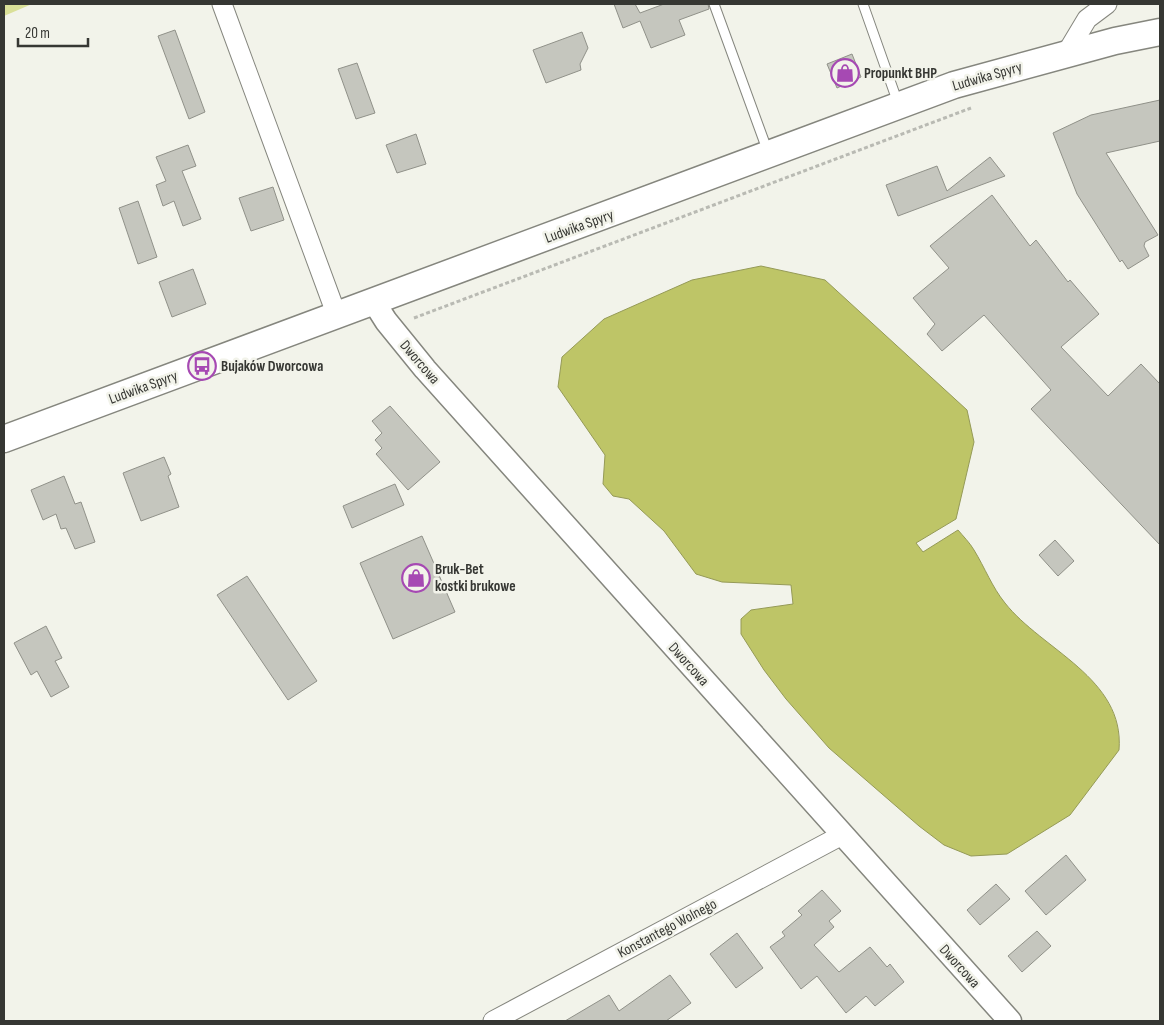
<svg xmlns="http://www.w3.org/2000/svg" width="1164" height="1025" font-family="'Sofia Sans Condensed',sans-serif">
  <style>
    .green { fill: #dae098 }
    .water { fill: #bec567; stroke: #959a57 }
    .building { fill: #c5c6be; stroke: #909189 }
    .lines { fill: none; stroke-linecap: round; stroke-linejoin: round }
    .service-casing { stroke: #85867e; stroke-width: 11 }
    .minor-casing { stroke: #85867e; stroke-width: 21 }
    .tertiary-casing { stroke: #85867e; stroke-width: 25 }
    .secondary-casing { stroke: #85867e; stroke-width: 29 }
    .path { stroke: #b9bab3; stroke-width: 3; stroke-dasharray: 4 2.5; stroke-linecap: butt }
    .service { stroke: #fff; stroke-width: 9 }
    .minor { stroke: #fff; stroke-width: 19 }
    .tertiary { stroke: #fff; stroke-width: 22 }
    .secondary { stroke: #fff; stroke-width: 26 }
    .labels { text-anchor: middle; stroke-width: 5; stroke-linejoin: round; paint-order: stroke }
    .poi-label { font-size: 15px; font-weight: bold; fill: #363733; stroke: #f2f3ea; text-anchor: start }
    .street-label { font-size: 15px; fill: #363733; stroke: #f2f3ea }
  </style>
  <rect width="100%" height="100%" fill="#f2f3ea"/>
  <!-- green -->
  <path class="green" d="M4 4H32L4 16Z"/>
  <!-- water -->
  <path class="water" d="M761 266 825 280 967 410 974 442 956 519 916 543 923 552 958 530C963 536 970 543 974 550 985 568 992 587 1005 603 1042 650 1125 678 1119 750L1070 815 1007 854 971 856 944 845 919 826 829 748 786 699 764 670 741 634V619L751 610 793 604 791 585 722 582 696 574 664 531 629 499 613 496 603 484 605 455 558 387 562 357 604 319 692 280Z"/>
  <!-- building -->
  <path class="building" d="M614 4H635L640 13 664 4H708L709 9 679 20 685 35 651 48 640 21 623 28Z
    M175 30 205 112 189 119 158 36Z
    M582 32 588 48 580 64 581 70 546 83 533 50Z
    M852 54 861 77 837 88 827 64Z
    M357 63 375 113 356 119 338 69Z
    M1160 100V141L1106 153 1158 235 1145 242 1144 246 1149 256 1128 269 1122 260 1120 262 1077 194 1053 133 1091 115Z
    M416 134 426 164 397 173 386 145Z
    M188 145 196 166 182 171 201 219 183 226 174 201 163 206 156 185 166 181 156 157Z
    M990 157 1005 176 898 216 886 185 937 166 947 191Z
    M273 187 284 220 251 231 239 198Z
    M992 195 1030 246 1036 240 1068 282 1070 280 1099 314 1061 347 1108 396 1141 364 1160 384V545L1031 409 1051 390 984 315 942 351 927 334 935 324 913 298 949 268 930 246Z
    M138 201 157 257 138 264 119 208Z
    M193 269 206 304 172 317 159 282Z
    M390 406 440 462 408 490 376 454 382 448 375 440 382 433 372 421Z
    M164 457 171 474 168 476 179 507 141 521 123 473Z
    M64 476 75 504 81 502 95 542 75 549 66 528 61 529 56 514 43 520 31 490Z
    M395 484 404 505 352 528 343 506Z
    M422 536 455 612 393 639 360 563Z
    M1055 540 1074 561 1058 576 1039 555Z
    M247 576 317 681 288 700 217 595Z
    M46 626 62 658 55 661 69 687 51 697 37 671 31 675 14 643Z
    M1066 855 1086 880 1046 915 1025 891Z
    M996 884 1010 899 980 925 967 910Z
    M822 890 841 911 829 921 834 927 814 945 839 972 870 947 887 967 890 964 904 982 875 1006 866 996 846 1013 817 976 801 989 770 947 785 936 782 932 802 915 798 911Z
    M1037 931 1051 946 1022 972 1008 956Z
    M737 933 763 968 736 988 710 954Z
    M670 975 691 1003 666 1021H565L609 995 619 1011Z"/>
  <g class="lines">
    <defs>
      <path id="service" d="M714 4 768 152
        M863 4 898 103"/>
      <path id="minor" d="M222 4 337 316
        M1066 54 1087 19 1107 4
        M493 1021 842 835"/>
      <path id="tertiary" d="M374 302 386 321 425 369 1010 1021"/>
      <path id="secondary" d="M4 439 954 85 1115 41 1160 32"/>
    </defs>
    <!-- service casing -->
    <use href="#service" class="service-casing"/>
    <!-- minor casing -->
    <use href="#minor" class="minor-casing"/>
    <!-- tertiary casing -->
    <use href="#tertiary" class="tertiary-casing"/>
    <!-- secondary casing -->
    <use href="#secondary" class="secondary-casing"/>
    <!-- path -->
    <path class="path" d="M414 318 971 108"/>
    <!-- service -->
    <use href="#service" class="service"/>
    <!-- minor -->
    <use href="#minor" class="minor"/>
    <!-- tertiary -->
    <use href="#tertiary" class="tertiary"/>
    <!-- secondary -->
    <use href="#secondary" class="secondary"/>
  </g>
  <!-- icons -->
  <defs>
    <symbol id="shop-ring" viewBox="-11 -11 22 22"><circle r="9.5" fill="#f2f3ea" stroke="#a649b3" stroke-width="1.5"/><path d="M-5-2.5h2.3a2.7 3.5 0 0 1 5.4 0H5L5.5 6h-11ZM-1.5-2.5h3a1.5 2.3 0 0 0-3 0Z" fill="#a649b3"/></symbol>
    <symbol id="bus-ring" viewBox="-11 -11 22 22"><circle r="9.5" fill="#f2f3ea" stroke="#a649b3" stroke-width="1.5"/><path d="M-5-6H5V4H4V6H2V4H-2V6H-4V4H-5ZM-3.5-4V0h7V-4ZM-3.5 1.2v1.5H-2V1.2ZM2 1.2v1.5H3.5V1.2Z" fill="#a649b3"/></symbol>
  </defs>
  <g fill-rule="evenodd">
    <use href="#shop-ring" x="829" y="57" width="32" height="32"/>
    <use href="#bus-ring" x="186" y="350" width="32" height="32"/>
    <use href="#shop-ring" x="400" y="562" width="32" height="32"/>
  </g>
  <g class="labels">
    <!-- poi labels -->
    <g class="poi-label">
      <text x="864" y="78">Propunkt BHP</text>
      <text x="221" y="371">Bujaków Dworcowa</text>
      <text x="435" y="574">Bruk-Bet<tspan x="435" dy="17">kostki brukowe</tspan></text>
    </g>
    <!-- street labels -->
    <g class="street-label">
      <text transform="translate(987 76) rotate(-16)" y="5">Ludwika Spyry</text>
      <text transform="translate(579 226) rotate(-20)" y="5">Ludwika Spyry</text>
      <text transform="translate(420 362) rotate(49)" y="5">Dworcowa</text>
      <text transform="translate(143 387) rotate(-20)" y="5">Ludwika Spyry</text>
      <text transform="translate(689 664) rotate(48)" y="5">Dworcowa</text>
      <text transform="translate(667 928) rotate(-28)" y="5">Konstantego Wolnego</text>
      <text transform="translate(960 966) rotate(48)" y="5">Dworcowa</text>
    </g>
  </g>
  <!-- border -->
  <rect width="1164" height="1025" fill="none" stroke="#363733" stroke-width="10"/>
  <!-- scale -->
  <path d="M18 38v8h70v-8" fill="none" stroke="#363733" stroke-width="2.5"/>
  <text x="25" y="38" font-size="15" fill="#363733" stroke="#f2f3ea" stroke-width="4" paint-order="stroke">20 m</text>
</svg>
